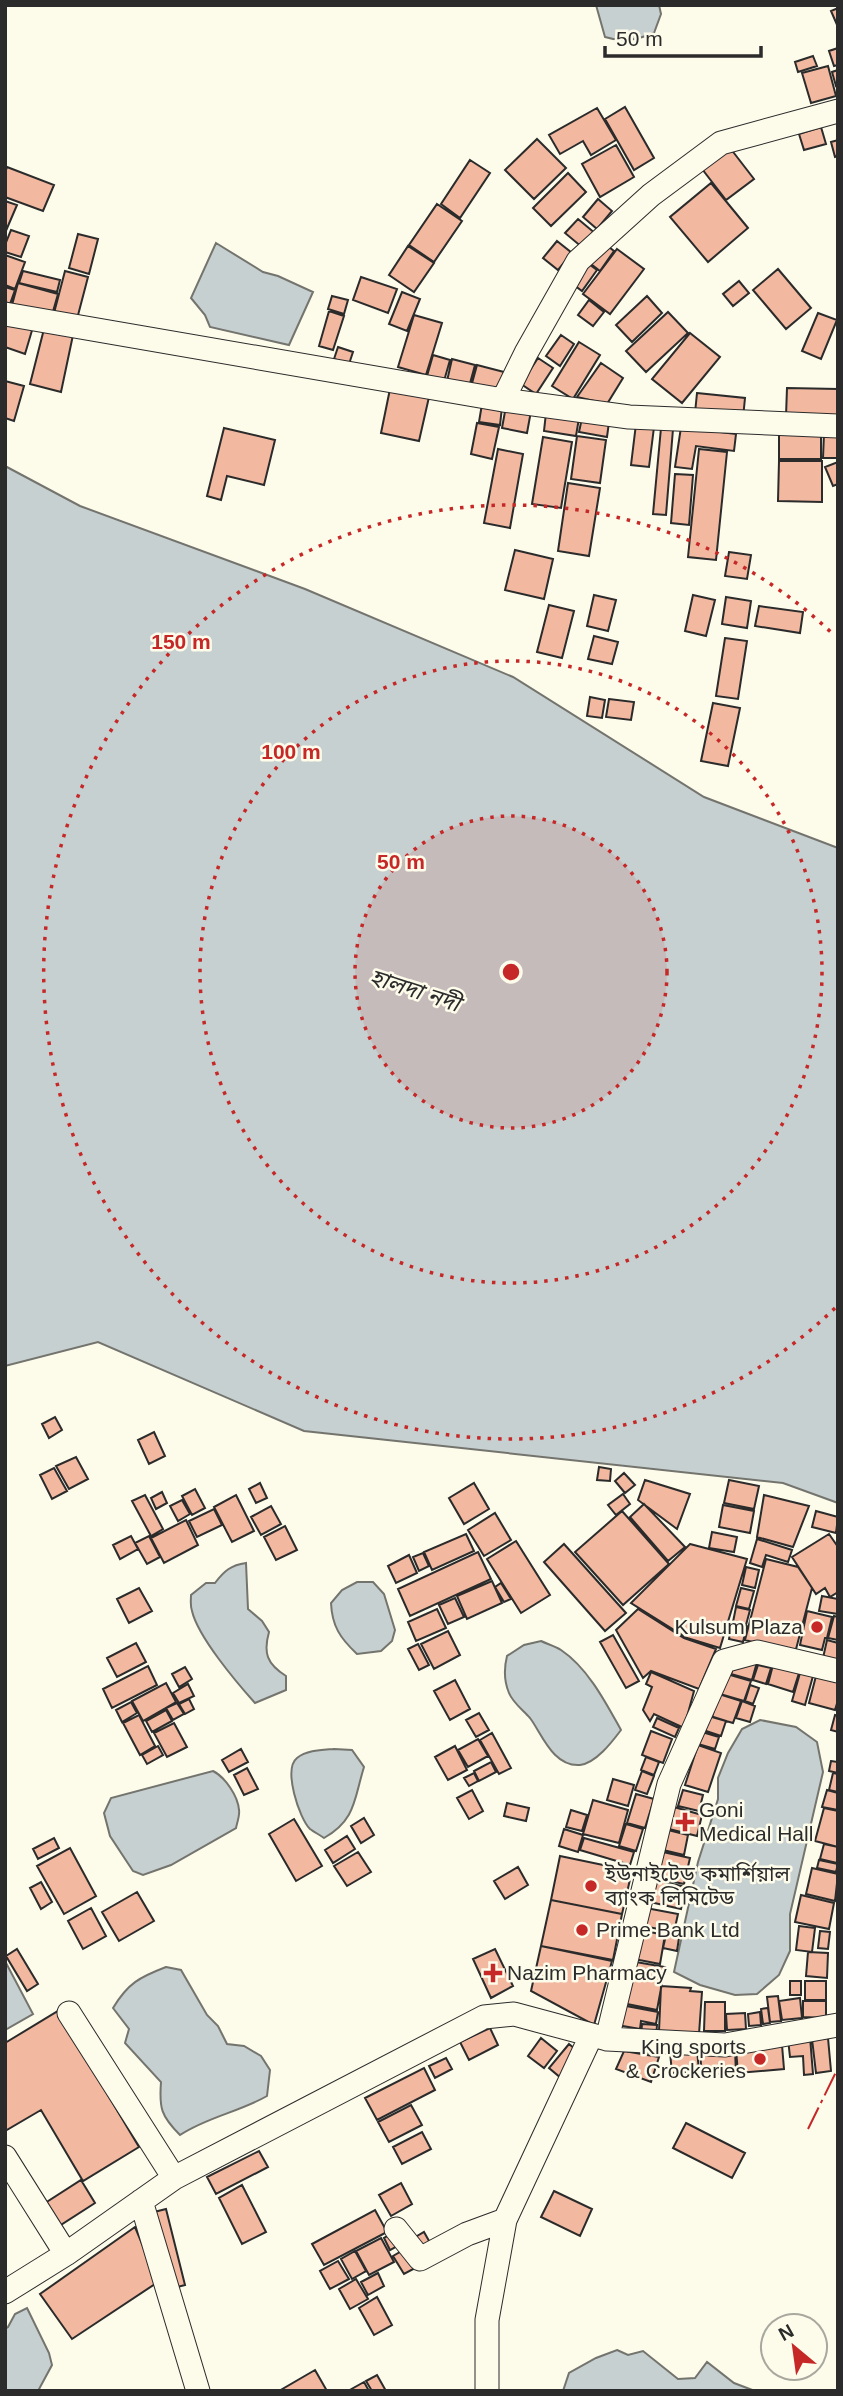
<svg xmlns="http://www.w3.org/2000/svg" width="843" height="2396" font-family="Helvetica,'Noto Sans Bengali',sans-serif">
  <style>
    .water { fill: #c7d0d0; stroke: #74746e; stroke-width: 2 }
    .building { fill: #f2b8a0; stroke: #2b2b2b; stroke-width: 2 }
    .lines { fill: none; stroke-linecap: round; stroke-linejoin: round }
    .minor-casing { stroke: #2b2b2b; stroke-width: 25 }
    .minor { stroke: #fdfbea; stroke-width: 23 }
    .power { stroke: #c62828; stroke-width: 2; stroke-dasharray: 24 5 3.5 5; stroke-linecap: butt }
    .ring { fill: none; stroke: #c62828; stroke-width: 3.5; stroke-dasharray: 3.5 7 }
    .poi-dot { fill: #c62828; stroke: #fdfbea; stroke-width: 2.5 }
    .labels { text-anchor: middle; stroke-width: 5; stroke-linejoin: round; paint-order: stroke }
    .poi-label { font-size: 21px; fill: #2b2b2b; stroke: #fdfbea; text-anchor: start }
    .water-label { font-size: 23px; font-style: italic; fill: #2b2b2b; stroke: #fdfbea }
    .centre { fill: #c62828; stroke: #fdfbea; stroke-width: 3.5 }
    .ring-label { font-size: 21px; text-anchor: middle; font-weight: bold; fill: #c62828; stroke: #fdfbea; stroke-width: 5; stroke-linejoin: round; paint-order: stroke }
  </style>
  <rect width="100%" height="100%" fill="#fdfbea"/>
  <!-- water -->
  <path class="water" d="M596 5H659L661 14 654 33C636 40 624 43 605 37Z
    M216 243 263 272 278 276 313 292 289 345 210 327 205 315 191 298Z
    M5 466 80 506 305 589 513 677 704 797 838 848V1503L783 1483 304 1431 98 1342 5 1366Z
    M246 1563 248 1609 262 1621 269 1632C263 1653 267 1664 286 1676V1690L255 1703C237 1683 198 1637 192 1611 190 1606 191 1600 191 1595L206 1583H215C224 1571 231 1565 246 1563Z
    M357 1582H373L384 1594 395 1630 392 1641 381 1651 357 1654C340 1638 332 1626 331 1603L342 1590Z
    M541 1641C547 1644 555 1646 561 1650 588 1668 606 1703 621 1730 612 1742 596 1763 580 1765 553 1767 542 1734 530 1718 523 1710 513 1703 509 1693 504 1681 504 1668 507 1656L524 1645Z
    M760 1720 796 1727 817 1742 823 1772 790 1914V1951L779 1975 757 1994 735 1995 700 1985 674 1972 698 1862 718 1799V1778L728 1753 742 1729Z
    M334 1749 352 1750 364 1767C354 1799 356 1820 324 1838 320 1835 314 1832 310 1829 299 1818 283 1769 297 1758 307 1750 322 1750 334 1749Z
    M213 1771C225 1777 238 1796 239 1810 240 1815 237 1823 236 1828L171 1865 143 1875 133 1871 110 1836 104 1813 111 1798Z
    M5 1961 33 2014 5 2030Z
    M166 1967 181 1970 207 2015 218 2026 227 2044 244 2046 261 2056 270 2070 267 2096C239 2112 207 2117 180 2135 161 2116 159 2108 161 2082L125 2043 129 2029 113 2008C128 1983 140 1977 166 1967Z
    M27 2308 49 2353 52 2365 38 2391H5V2329L8 2327 15 2314Z
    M617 2350 628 2355 643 2351 678 2379 695 2378 707 2362 734 2383 755 2391H563L569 2373 596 2358Z"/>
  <!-- building -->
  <path class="building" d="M838 8V27L831 11Z
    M838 48V65L834 66 829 51Z
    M813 56 817 66 798 72 795 62Z
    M828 66 836 96 811 103 802 73Z
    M838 70V85L836 86 832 72Z
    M625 107 654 158 634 170 605 119Z
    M597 108 616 140 591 155 583 141 560 154 549 135Z
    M821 127 826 144 804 150 799 134Z
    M537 139 566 168 534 199 505 170Z
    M838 140V156L835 157 831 142Z
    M727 144 754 179 726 200 699 165Z
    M616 145 634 177 600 197 582 164Z
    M470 160 490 173 460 218 441 204Z
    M7 167 54 185 43 211 5 197V173Z
    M568 173 586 192 551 226 533 208Z
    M711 183 748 228 708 262 670 217Z
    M598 199 612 211 597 229 583 217Z
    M5 201 17 205 5 233Z
    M437 204 462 221 434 262 409 245Z
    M578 219 596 234 583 248 565 233Z
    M11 230 29 236 21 257 5 252V245Z
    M78 234 98 239 89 274 69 268Z
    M557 241 572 253 558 270 543 258Z
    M601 241 614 251 600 271 587 261Z
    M408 246 434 263 414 292 389 275Z
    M617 249 644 269 610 314 583 294Z
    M5 255 25 262 15 289 5 285Z
    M586 262 597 270 582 291 570 282Z
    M778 269 811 308 786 329 753 290Z
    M23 271 60 280 57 292 19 283Z
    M65 271 88 277 77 319 54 313Z
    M361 277 397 289 388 313 353 300Z
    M739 281 749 293 733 306 723 294Z
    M18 283 58 294 52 315 12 305Z
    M5 287 15 290 10 304 5 302Z
    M402 292 420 299 407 331 389 324Z
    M332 296 348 300 344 314 328 309Z
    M647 296 662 313 632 342 616 325Z
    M589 300 604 312 593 326 578 315Z
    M329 311 344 316 333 350 319 346Z
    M668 312 688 333 646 372 626 351Z
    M818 313 837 320 821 359 802 351Z
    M414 315 442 323 426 375 398 367Z
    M5 318 33 327 25 354 5 347Z
    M44 329 73 335 61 392 30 384Z
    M690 333 720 357 682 403 652 379Z
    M561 335 574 344 560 366 546 356Z
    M579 342 600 355 573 399 552 386Z
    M338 347 353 352 349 364 334 359Z
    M433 355 450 360 444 381 427 376Z
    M538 358 553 368 536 394 521 384Z
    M452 359 475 365 469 387 447 381Z
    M601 363 623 378 607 404 577 397Z
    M477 365 504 372 498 394 471 387Z
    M5 381 24 386 14 421 5 418Z
    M787 388 838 389V417L786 416Z
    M390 389 429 397 419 441 381 433Z
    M697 393 745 398 743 418 695 413Z
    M482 404 502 407 500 425 479 422Z
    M506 406 531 411 527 433 502 428Z
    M546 413 579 418 576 436 544 431Z
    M582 418 609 422 607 437 579 432Z
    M477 423 499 427 492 459 471 454Z
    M636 424 654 427 649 467 631 465Z
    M681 427 736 434 734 451 696 446 692 469 675 467Z
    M224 428 275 440 264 485 227 476 221 500 207 496Z
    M661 428 673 429 666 515 653 514Z
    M779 432H821V459H779Z
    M824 433H838V458H823Z
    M577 436 606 440 600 483 571 479Z
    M543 437 572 442 561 508 532 504Z
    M498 449 523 454 510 528 484 523Z
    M699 449 727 452 716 560 688 557Z
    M779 461H822V502L778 501Z
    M838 462V484L833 486 825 467Z
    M675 474 693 475 689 525 671 523Z
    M568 483 600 488 589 556 558 551Z
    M515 550 553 559 544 599 505 590Z
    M729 552 751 555 747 579 725 576Z
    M594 595 616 600 608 631 587 626Z
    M693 595 715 600 706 636 685 631Z
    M726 597 751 601 747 628 722 624Z
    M549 605 574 611 562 658 537 652Z
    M759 606 803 612 800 633 755 626Z
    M594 636 618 642 612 664 588 659Z
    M725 638 747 641 738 699 716 696Z
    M590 697 605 700 602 718 587 716Z
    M609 699 634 702 631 720 606 717Z
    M713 703 740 708 728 766 701 761Z
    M55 1417 62 1430 49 1438 42 1424Z
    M154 1432 165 1456 149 1464 138 1440Z
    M76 1457 88 1479 69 1489 56 1466Z
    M599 1467 611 1469 610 1481 597 1480Z
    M54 1468 67 1491 52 1499 40 1475Z
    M624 1473 635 1485 625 1493 615 1481Z
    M645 1480 690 1494 677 1529 638 1500Z
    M729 1480 759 1486 754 1509 724 1503Z
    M260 1483 267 1498 256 1503 249 1489Z
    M474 1483 489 1509 464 1524 449 1498Z
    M195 1489 205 1508 192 1515 182 1496Z
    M162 1492 167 1503 156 1509 151 1498Z
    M623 1494 630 1504 616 1515 608 1505Z
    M145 1495 163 1529 151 1536 132 1501Z
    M236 1495 254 1531 232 1542 214 1507Z
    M764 1495 809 1506 793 1547 757 1537Z
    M182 1500 190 1514 178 1521 170 1506Z
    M644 1504 685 1547 668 1561 630 1517Z
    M723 1505 754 1511 750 1533 719 1527Z
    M271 1506 281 1524 261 1535 251 1517Z
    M214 1509 222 1525 197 1537 189 1521Z
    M622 1511 669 1564 623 1605 575 1552Z
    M816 1511 838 1517 836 1533 812 1527Z
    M495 1513 511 1540 484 1556 468 1530Z
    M186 1520 198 1545 164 1563 151 1538Z
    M285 1526 297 1550 276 1560 264 1537Z
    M712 1532 737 1537 734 1552 709 1548Z
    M466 1534 474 1551 432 1570 424 1552Z
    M829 1534 838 1547V1592L830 1597 825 1588 816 1594 792 1557Z
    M131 1536 138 1549 120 1559 113 1545Z
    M149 1536 160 1557 147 1564 135 1543Z
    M757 1539 792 1550 788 1562 766 1555 762 1567 750 1563Z
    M516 1541 550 1595 521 1613 487 1559Z
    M564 1544 626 1613 605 1631 544 1562Z
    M690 1544 747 1559 720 1648 687 1638 631 1603Z
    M478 1552 491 1579 410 1616 398 1589Z
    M423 1553 429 1566 419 1571 413 1557Z
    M409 1555 417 1573 396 1583 388 1566Z
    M766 1559 798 1567 812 1588 795 1653 745 1640Z
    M746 1567 759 1570 755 1588 742 1585Z
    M492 1581 502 1603 467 1619 457 1596Z
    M501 1583 511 1599 504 1602 495 1587Z
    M139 1588 152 1611 129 1623 117 1599Z
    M741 1588 754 1591 749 1609 736 1606Z
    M822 1596 838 1599V1614L819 1611Z
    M455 1598 464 1617 448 1624 439 1605Z
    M736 1607 750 1610 746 1625 733 1622Z
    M437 1609 446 1628 416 1641 408 1622Z
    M638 1609 684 1638 716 1649 699 1689 651 1671 643 1678 616 1630Z
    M807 1611 832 1617 827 1638H825L822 1650 800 1645Z
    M834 1616 838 1617V1640L828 1638Z
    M732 1623 747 1626 743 1642 729 1639Z
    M448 1631 460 1655 434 1669 421 1644Z
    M613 1635 639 1681 626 1688 600 1642Z
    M827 1640 838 1643V1662L823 1658Z
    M136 1643 146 1662 117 1677 107 1658Z
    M418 1644 429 1665 419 1670 408 1649Z
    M757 1662 752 1680 731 1674 735 1664Z
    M758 1665 771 1668 766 1684 753 1680Z
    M773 1665 799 1673 793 1692 768 1684Z
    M148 1666 157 1685 112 1708 103 1689Z
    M185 1667 192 1679 179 1687 172 1674Z
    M651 1672 694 1691 684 1728 654 1714 650 1721 643 1710 652 1687 646 1684Z
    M800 1673 813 1676 805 1705 792 1701Z
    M727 1674 751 1681 744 1701 720 1694Z
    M816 1676 838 1682V1700L835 1710 809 1703Z
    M455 1680 470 1709 450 1720 434 1691Z
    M166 1683 176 1702 143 1721 132 1701Z
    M188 1684 194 1696 179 1703 173 1693Z
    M750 1685 759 1688 753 1704 745 1701Z
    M719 1694 741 1701 733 1723 712 1717Z
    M189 1699 194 1709 185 1714 179 1704Z
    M742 1701 755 1706 750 1722 736 1718Z
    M131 1702 137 1713 122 1722 116 1710Z
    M177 1703 184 1714 173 1720 166 1708Z
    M166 1710 172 1721 152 1732 146 1721Z
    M479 1713 489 1730 476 1737 466 1720Z
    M139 1715 155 1746 140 1755 123 1723Z
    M707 1715 726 1721 721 1736 703 1730Z
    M835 1715 838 1716V1732L831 1730Z
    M657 1718 679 1728 675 1737 653 1727Z
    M174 1723 187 1747 167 1757 154 1733Z
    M651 1731 672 1739 663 1763 642 1755Z
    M702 1732 719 1737 715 1749 698 1744Z
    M492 1733 511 1768 499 1774 480 1740Z
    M478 1739 488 1756 468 1767 458 1750Z
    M698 1745 721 1753 708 1792 685 1785Z
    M158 1746 163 1755 147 1764 142 1755Z
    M455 1746 467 1770 448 1780 435 1757Z
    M241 1749 248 1762 229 1772 222 1760Z
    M646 1757 659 1762 654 1775 641 1770Z
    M831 1761 838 1762V1773L829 1771Z
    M491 1762 496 1772 479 1781 474 1771Z
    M247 1768 258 1789 244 1795 234 1775Z
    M642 1771 654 1776 647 1794 635 1790Z
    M474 1773 478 1781 469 1786 464 1778Z
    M833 1773 838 1774V1792L829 1790Z
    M613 1779 634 1785 628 1806 607 1800Z
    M472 1790 483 1811 469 1819 457 1798Z
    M683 1790 703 1795 699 1811 678 1806Z
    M827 1790 838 1793V1810L822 1807Z
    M636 1794 654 1799 645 1828 627 1823Z
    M593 1800 628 1810 619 1843 583 1834Z
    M507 1803 529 1808 526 1821 504 1816Z
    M674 1807 702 1815 697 1836 669 1829Z
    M824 1808 838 1811V1847L815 1841Z
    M571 1810 587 1815 582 1831 566 1827Z
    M364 1818 374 1835 361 1843 351 1826Z
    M294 1819 322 1866 296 1881 269 1834Z
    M626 1824 643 1829 636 1851 619 1846Z
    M564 1829 583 1835 578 1852 559 1846Z
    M668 1830 688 1835 684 1855 663 1850Z
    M347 1836 355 1849 333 1863 325 1850Z
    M54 1838 59 1848 38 1859 33 1849Z
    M584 1838 634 1852 630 1865 580 1850Z
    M824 1844 838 1847 837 1863 820 1859Z
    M70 1848 96 1896 64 1914 37 1866Z
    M358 1852 371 1872 347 1886 334 1866Z
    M663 1852 690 1858 684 1884 656 1878Z
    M560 1856 632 1871 622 1914 551 1900Z
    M819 1860 838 1864 836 1872 817 1868Z
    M518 1867 528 1885 505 1899 494 1881Z
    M812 1868 838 1874 835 1901 806 1894Z
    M655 1880 686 1887 681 1909 650 1902Z
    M41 1882 52 1902 41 1909 30 1888Z
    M137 1892 154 1921 119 1941 102 1912Z
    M801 1895 834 1903 829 1929 795 1922Z
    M551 1900 622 1914 613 1960 541 1946Z
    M91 1908 106 1936 83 1949 68 1921Z
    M646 1908 678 1914 674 1932 643 1926Z
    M799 1926 815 1928 812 1952 796 1950Z
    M640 1930 665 1935 660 1964 634 1959Z
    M820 1931 830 1932 828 1949 818 1948Z
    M666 1935 679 1938 677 1951 663 1948Z
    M541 1946 612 1961 594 2025 531 1991Z
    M17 1949 38 1984 27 1991 6 1956Z
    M495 1949 513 1986 491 1998 473 1959Z
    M808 1952 828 1953 827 1978 806 1976Z
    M630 1961 665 1967 657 2010 622 2003Z
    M790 1981H801V1995H790Z
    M805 1981H826V2000H805Z
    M661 1986 691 1988 690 1991 702 1992 699 2034 659 2031Z
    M778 1996 781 2021 770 2022 767 1997Z
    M800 1998 802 2018 782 2020 779 2001Z
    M803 2001H826V2018L803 2017Z
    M705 2002H725V2031H704Z
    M621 2005 658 2012 656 2024 641 2021 640 2029 617 2025Z
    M768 2008 770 2023 763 2024 761 2009Z
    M58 2011 139 2147 83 2181 41 2110 5 2131V2043Z
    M760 2012 761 2025 749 2026 748 2014Z
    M745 2013 746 2029 727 2030 726 2014Z
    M642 2024 657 2025 656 2038 641 2037Z
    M490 2028 498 2045 469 2060 460 2042Z
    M810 2037 813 2074 804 2075 803 2056 790 2057 788 2039Z
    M541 2038 557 2051 544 2068 528 2056Z
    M828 2038 831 2071 816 2073 812 2039Z
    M569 2044 581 2054 561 2078 549 2068Z
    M782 2045 784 2069 738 2073 736 2050Z
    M697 2050 699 2071 672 2073 670 2052Z
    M735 2050 736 2073 702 2075 700 2053Z
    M624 2051 659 2057 651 2082 616 2069Z
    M446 2058 452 2069 435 2078 429 2066Z
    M424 2068 435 2090 377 2120 365 2098Z
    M411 2105 422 2125 389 2142 378 2122Z
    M686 2123 745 2153 732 2178 673 2148Z
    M422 2132 431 2149 402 2164 393 2147Z
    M259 2151 268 2167 216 2194 207 2177Z
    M81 2180 95 2203 56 2228 42 2205Z
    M401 2183 412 2204 391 2216 379 2195Z
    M242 2185 266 2232 242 2244 219 2198Z
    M554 2191 592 2209 580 2236 541 2217Z
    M166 2209 185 2285 170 2289 150 2213Z
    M375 2210 387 2232 324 2265 312 2244Z
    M135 2227 158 2282 72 2339 40 2294Z
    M424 2232 433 2248 421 2255 412 2239Z
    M393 2233 399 2245 390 2250 384 2238Z
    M381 2238 394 2262 369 2275 356 2251Z
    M407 2248 417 2267 404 2274 393 2256Z
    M355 2251 366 2271 352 2279 341 2259Z
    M338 2261 349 2279 330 2289 320 2271Z
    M378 2273 384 2286 368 2295 361 2282Z
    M356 2279 368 2299 350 2309 339 2289Z
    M377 2297 392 2325 374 2335 359 2308Z
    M315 2370 327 2391H279Z
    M377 2375 386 2391H372L366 2381Z
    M364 2382 369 2391H348Z"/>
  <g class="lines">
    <defs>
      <path id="minor" d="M5 314 503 400 629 417 838 426
        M503 400 526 353 578 261 651 195 721 143 838 111
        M69 2013 174 2178
        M607 2039 669 1784 724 1661 757 1652 838 1671
        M5 2157 66 2254
        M141 2201 198 2391
        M396 2229 420 2259 467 2234 505 2220
        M5 2292 66 2254 174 2178 484 2017 514 2014 607 2039 725 2045 838 2025
        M487 2391V2320L505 2220 591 2036"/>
    </defs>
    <!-- minor casing -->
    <use href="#minor" class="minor-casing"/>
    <!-- minor -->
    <use href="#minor" class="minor"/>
    <!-- power -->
    <path class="power" d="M808 2129 838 2068"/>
  </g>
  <!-- distance rings -->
  <circle cx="511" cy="972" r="156" fill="#c62828" fill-opacity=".12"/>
  <g class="ring">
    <circle cx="511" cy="972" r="156"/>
    <circle cx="511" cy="972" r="311"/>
    <path d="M835 1308A467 467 0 1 1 835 636"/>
  </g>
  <!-- markers -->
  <g class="poi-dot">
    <circle cx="817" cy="1627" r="7"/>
    <path d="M681.5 1811.5h7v7h7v7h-7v7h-7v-7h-7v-7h7z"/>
    <circle cx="591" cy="1886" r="7"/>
    <circle cx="582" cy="1930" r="7"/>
    <path d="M489.5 1962.5h7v7h7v7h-7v7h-7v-7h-7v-7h7z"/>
    <circle cx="760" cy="2059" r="7"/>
  </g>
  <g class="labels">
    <!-- poi labels -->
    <g class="poi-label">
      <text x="803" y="1634" text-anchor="end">Kulsum Plaza</text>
      <text x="699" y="1817">Goni<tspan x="699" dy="24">Medical Hall</tspan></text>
      <text x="605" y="1881">ইউনাইটেড কমার্শিয়াল<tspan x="605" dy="24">ব্যাংক লিমিটেড</tspan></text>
      <text x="596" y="1937">Prime Bank Ltd</text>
      <text x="507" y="1980">Nazim Pharmacy</text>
      <text x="746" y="2054" text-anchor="end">King sports<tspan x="746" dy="24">&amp; Crockeries</tspan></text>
    </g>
    <!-- water labels -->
    <g class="water-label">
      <text transform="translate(415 990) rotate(18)" y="8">হালদা নদী</text>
    </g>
  </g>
  <circle cx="511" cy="972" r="10" class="centre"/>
  <g class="ring-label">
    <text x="181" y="649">150 m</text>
    <text x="291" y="759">100 m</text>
    <text x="401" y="869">50 m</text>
  </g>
  <!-- border -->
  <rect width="843" height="2396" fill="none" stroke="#2b2b2b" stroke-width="14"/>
  <!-- north arrow -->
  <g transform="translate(794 2347) rotate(331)"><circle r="33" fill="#fdfbea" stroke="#a9a89e" stroke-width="2"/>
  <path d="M0-5L12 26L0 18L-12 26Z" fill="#c62828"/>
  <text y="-10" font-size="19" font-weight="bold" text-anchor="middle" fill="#2b2b2b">N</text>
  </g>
  <!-- scale -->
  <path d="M605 46v10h156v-10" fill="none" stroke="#2b2b2b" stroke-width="3.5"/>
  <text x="616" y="46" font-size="21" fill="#2b2b2b" stroke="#fdfbea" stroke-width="5" paint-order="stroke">50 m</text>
</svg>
